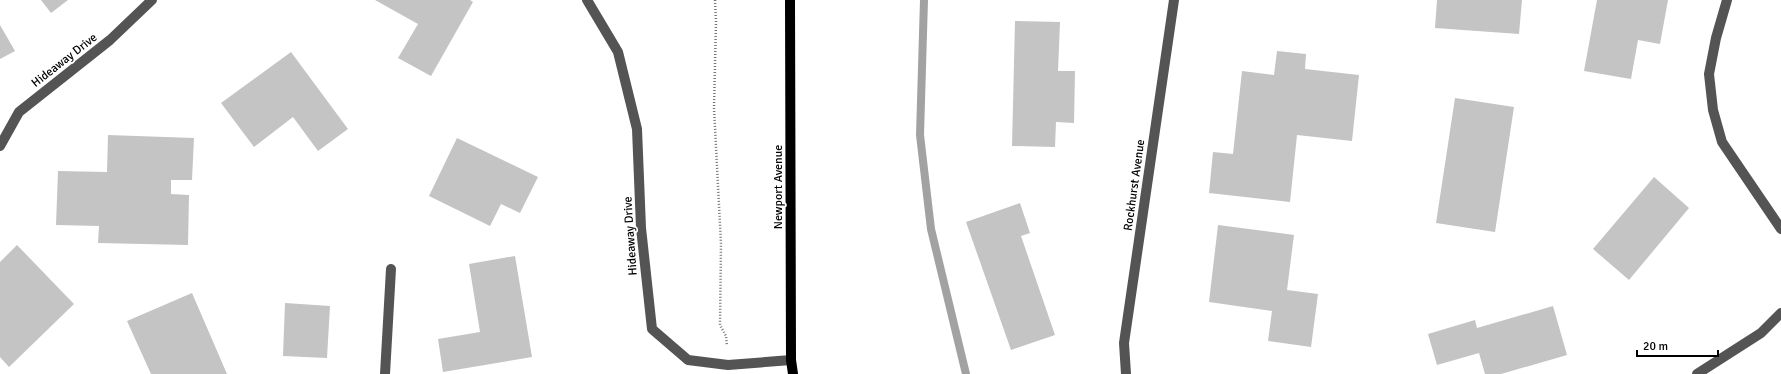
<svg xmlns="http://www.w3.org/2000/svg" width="1781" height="374" font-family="Signika,sans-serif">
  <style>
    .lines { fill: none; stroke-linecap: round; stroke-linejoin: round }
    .stream { stroke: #a2a2a2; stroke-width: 8 }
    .building { fill: #c4c4c4 }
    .path { stroke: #767676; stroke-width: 2.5; stroke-dasharray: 1 2; stroke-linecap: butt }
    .minor { stroke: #545454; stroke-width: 10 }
    .major { stroke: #000; stroke-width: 10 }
    .labels { text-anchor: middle; stroke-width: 3.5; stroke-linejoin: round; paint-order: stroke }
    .street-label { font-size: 12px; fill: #000; stroke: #fff }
  </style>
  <rect width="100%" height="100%" fill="#fff"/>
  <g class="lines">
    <!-- stream -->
    <path class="stream" d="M924 0 920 135 931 229 966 374"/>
  </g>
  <!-- building -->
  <path class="building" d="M41 0H68L51 13Z
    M375 0H470L473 2 431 76 398 58 418 24Z
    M1437 0H1522L1519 34 1435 28Z
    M1597 0H1668L1660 44 1638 40 1631 79 1584 71Z
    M1015 21 1060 22 1058 71H1075L1074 123 1056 122 1055 147 1012 146Z
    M0 25 15 51 0 59Z
    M1277 51 1306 54 1305 69 1359 75 1352 141 1297 135 1290 202 1209 193 1213 152 1233 154 1242 71 1274 75Z
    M291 52 348 129 318 151 293 117 254 147 221 103Z
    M1455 98 1514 107 1495 232 1436 223Z
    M108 135 194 138 192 180H171V194L189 195 188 245 98 243 99 226 56 225 58 171 107 172Z
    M457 138 538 177 520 213 501 204 490 226 429 196Z
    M1654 177 1689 208 1629 280 1593 249Z
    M1020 203 1030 233 1021 236 1055 335 1011 350 966 222Z
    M1218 225 1294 235 1287 290 1318 294 1311 347 1268 341 1272 311 1209 302Z
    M17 245 74 304 9 367 0 357V262Z
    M515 256 532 357 443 372 438 339 480 332 469 264Z
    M192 293 227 374H151L127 321Z
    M285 303 330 306 327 358 283 356Z
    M1553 306 1567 355 1501 374H1485L1479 353 1437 365 1428 334 1475 320 1477 328Z"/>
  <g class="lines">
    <!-- path -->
    <path class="path" d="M715 0 716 22 714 108 721 244 720 325 726 336 727 346"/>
    <!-- minor -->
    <path class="minor" d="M587 0 618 52 637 129 641 228 652 329 688 360 728 365 791 360
      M1727 0 1716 38 1709 74 1713 110 1722 142 1781 229
      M0 146 19 112 110 40 152 0
      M385 374 391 269
      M1126 374 1124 343 1174 0
      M1697 374 1761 333 1781 313"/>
    <!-- major -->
    <path class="major" d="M790 0 791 360 793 374"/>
  </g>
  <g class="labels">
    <!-- street labels -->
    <g class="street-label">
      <text transform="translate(64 60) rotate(-38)" y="4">Hideaway Drive</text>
      <text transform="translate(1134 185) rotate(-82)" y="4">Rockhurst Avenue</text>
      <text transform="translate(778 187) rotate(-90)" y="4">Newport Avenue</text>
      <text transform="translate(630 236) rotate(-94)" y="4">Hideaway Drive</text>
    </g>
  </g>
  <!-- scale -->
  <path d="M1637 350v6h81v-6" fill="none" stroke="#000000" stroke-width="2"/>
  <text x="1643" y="350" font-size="12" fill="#000000" stroke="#ffffff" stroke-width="3" paint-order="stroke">20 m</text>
</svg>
